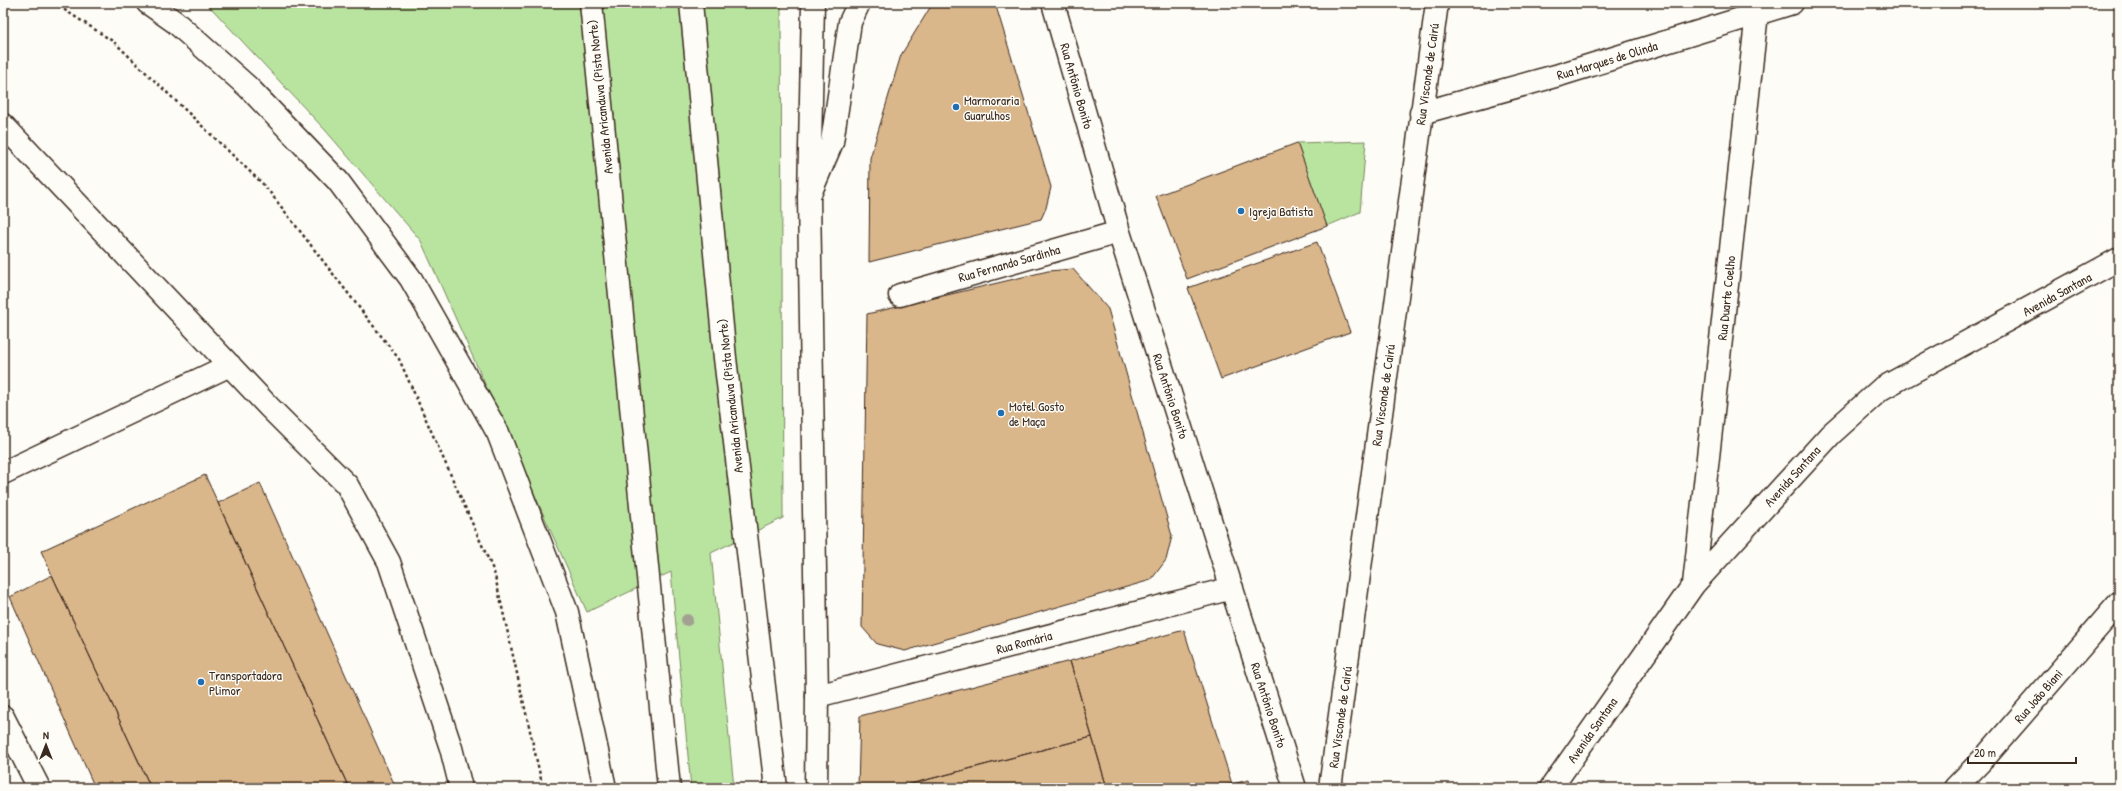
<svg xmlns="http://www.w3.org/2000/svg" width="2122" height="791" font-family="'Patrick Hand',sans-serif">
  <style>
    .green { fill: #b9e4a0; stroke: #7a875f }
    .building { fill: #dab68b; stroke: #3b2a1e }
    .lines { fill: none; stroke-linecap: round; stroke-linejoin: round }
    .minor-casing { stroke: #3b2a1e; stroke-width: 25 }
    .highway-casing { stroke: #3b2a1e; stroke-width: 25 }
    .path { stroke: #3b2a1e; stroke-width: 2.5; stroke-dasharray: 3 3; stroke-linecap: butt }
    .minor { stroke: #fdfcf7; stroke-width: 22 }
    .highway { stroke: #fdfcf7; stroke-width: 22 }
    .tree { fill: #a3a291 }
    .poi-dot { fill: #1f6fb2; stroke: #fdfcf7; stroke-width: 1.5 }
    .labels { text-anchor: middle; stroke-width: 3; stroke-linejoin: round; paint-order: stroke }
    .street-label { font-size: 13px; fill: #3b2a1e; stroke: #fdfcf7 }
    .poi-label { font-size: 13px; fill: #3b2a1e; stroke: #fdfcf7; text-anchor: start }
  </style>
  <rect width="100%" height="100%" fill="#fdfcf7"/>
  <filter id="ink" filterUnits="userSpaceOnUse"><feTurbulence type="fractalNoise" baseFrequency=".025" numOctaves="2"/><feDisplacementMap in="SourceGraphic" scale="8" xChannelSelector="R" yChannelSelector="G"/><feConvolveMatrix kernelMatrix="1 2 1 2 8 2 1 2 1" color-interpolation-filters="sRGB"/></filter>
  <g filter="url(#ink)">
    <!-- green -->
    <path class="green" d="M204 3H781L783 518 711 553 734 788H691L671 572 587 612 421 241 326 131 213 10Z
      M1366 141 1360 212 1327 226 1297 143Z"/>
    <!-- building -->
    <path class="building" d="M937 3H995L1051 187 1046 208 1041 219 869 262 870 158 901 55 931 6Z
      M1297 143 1327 226 1187 279 1156 196Z
      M1317 242 1350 332 1221 379 1188 288Z
      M1073 269 1108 309 1172 536 1166 560 1151 580 905 651 877 644 862 627 867 314 1048 271Z
      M205 475 218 503 349 788H151L52 575 41 551Z
      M260 483 396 788H349L218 503Z
      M52 575 151 788H95L10 597Z
      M1184 630 1232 784 1217 788H1107L1070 661Z
      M1070 661 1092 737 895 788H858L860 716Z
      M1092 737 1107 788H895Z
      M1249 780 1251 788H1217L1232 784Z"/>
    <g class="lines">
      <defs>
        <path id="minor" d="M1053 3 1119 232 1295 788
          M1421 113 1559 75 1792 3
          M3 125 269 407 347 485 389 562 451 748 461 788
          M809 196 832 142 850 22 859 3
          M900 295 1119 232
          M3 473 230 365
          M1694 584 1757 13
          M817 696 1232 588
          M3 717 39 788
          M1330 788 1437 3
          M1551 788 1694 584 1831 434 1881 389 2119 259
          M1955 788 1987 755 2119 603"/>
        <path id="highway" d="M148 3 175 22 249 88 338 181 411 279 498 433 567 612 605 788
          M591 3 669 788
          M691 3 725 358 776 788
          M813 3 809 197 817 696 816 788"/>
      </defs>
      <!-- minor casing -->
      <use href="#minor" class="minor-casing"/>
      <!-- highway casing -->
      <use href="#highway" class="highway-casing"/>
      <!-- path -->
      <path class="path" d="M54 3 114 42 265 186 399 359 494 572 543 788"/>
      <!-- minor -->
      <use href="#minor" class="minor"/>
      <!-- highway -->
      <use href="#highway" class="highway"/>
    </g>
    <!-- trees -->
    <circle class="tree" cx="687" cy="620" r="6"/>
  </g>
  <!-- markers -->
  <g class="poi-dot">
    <circle cx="956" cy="107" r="4"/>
    <circle cx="1241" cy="211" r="4"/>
    <circle cx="1001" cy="413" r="4"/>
    <circle cx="201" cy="682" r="4"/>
  </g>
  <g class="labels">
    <!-- street labels -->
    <g class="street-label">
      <text transform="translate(1607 60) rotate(-17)" y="5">Rua Marques de Olinda</text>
      <text transform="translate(1427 74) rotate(-82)" y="5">Rua Visconde de Cairú</text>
      <text transform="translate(1077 86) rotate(74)" y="5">Rua Antônio Bonito</text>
      <text transform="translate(600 97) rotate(-96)" y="5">Avenida Aricanduva (Pista Norte)</text>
      <text transform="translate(1009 263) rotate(-16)" y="5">Rua Fernando Sardinha</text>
      <text transform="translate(2057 294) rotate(-29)" y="5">Avenida Santana</text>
      <text transform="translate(1726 298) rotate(-84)" y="5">Rua Duarte Coelho</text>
      <text transform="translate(1383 395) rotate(-82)" y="5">Rua Visconde de Cairú</text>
      <text transform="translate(730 396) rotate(-96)" y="5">Avenida Aricanduva (Pista Norte)</text>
      <text transform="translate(1171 396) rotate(72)" y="5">Rua Antônio Bonito</text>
      <text transform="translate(1792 476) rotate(-48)" y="5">Avenida Santana</text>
      <text transform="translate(1024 642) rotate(-15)" y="5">Rua Romária</text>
      <text transform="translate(2038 696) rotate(-49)" y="5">Rua João Biani</text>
      <text transform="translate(1269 705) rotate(72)" y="5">Rua Antônio Bonito</text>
      <text transform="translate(1340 717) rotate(-82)" y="5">Rua Visconde de Cairú</text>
      <text transform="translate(1592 730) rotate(-55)" y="5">Avenida Santana</text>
    </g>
    <!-- poi labels -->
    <g class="poi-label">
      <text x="964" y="105">Marmoraria<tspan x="964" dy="15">Guarulhos</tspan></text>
      <text x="1249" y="216">Igreja Batista</text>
      <text x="1009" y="411">Motel Gosto<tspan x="1009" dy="15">de Maça</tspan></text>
      <text x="209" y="680">Transportadora<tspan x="209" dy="15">Plimor</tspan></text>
    </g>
  </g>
  <!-- margin -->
  <rect width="2122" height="791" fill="none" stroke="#fdfcf7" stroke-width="16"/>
  <rect x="8" y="8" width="2106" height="775" fill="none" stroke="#3b2a1e" stroke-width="1.5" filter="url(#ink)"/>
  <!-- north arrow -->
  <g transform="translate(46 745)" stroke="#fdfcf7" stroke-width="3" paint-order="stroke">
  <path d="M0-3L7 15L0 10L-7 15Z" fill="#3b2a1e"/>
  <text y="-6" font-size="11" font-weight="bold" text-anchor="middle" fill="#3b2a1e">N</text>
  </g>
  <!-- scale -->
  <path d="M1968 757v6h108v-6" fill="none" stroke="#3b2a1e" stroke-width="2"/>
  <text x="1974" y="757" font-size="12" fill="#3b2a1e" stroke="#fdfcf7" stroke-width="3" paint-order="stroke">20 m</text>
</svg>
